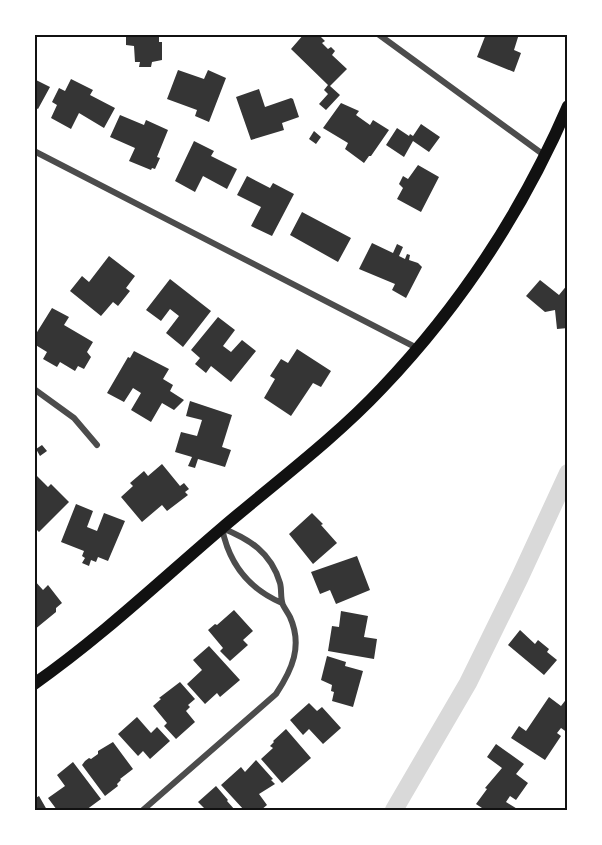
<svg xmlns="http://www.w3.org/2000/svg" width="602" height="845" font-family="'Fira Sans',sans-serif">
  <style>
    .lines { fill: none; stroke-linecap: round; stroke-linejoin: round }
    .canal { stroke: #d9d9d9; stroke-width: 18 }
    .building { fill: #353535 }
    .minor { stroke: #4c4c4c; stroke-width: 6 }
    .secondary { stroke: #111; stroke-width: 12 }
    .neatline { fill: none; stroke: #111; stroke-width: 2 }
  </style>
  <rect width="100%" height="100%" fill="#fff"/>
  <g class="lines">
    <!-- canal -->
    <path class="canal" d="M394 810 468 683 520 577 568 473"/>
  </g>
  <!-- building -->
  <path class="building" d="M126 34H159V42H162V60L152 62 151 67H139L140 62H135L134 46 126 45Z
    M304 34H318L325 41 322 43 328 49 331 47 335 51 332 55 347 69 330 86 340 95 326 110 319 104 328 94 324 90 328 85 291 49Z
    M486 34H519L514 50 521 53 514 72 477 57Z
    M178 70 204 79 208 70 226 78 209 122 195 116 197 110 167 99Z
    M34 79 50 87 38 109 34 107Z
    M71 79 93 90 90 95 115 108 104 128 79 113 71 129 51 118 57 105 52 102 59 88 65 91Z
    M259 89 265 107 291 98 293 99 299 117 282 123 284 130 251 140 236 97Z
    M341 103 359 111 356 115 370 125 373 120 389 130 371 156H369L364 163 345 149 348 143 323 128Z
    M120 115 144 125 146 120 168 130 157 157 160 158 155 169 152 168 151 170 129 161 135 148 110 137Z
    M421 124 440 137 429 152 413 141 404 157 386 145 397 128 409 136 410 134 413 136Z
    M314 131 321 137 316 144 309 139Z
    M194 141 214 151 211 156 237 169 227 189 203 176 195 192 175 181Z
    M418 165 439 177 421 212 397 199 403 188 399 184 403 176 408 179Z
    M247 176 270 188 273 183 294 194 272 236 251 226 261 207 237 195Z
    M302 212 351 238 338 262 290 235Z
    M372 243 393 253 397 244 403 247 399 256 405 259 407 254 410 255 409 260 418 263 422 267 406 298 392 290 395 284 359 269Z
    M109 256 135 276 126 288 130 291 118 306 113 302 101 316 70 291 82 276 89 282Z
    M170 279 211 311 183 347 166 333 179 316 170 309 161 321 146 310Z
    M540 280 559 295 568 284V328L557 329 555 310 545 312 526 296Z
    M52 308 69 317 64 325 93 342 87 352 91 357 84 369 78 366 75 371 60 362 57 367 43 359 47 352 34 344V337Z
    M218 317 235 330 223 346 231 352 242 340 256 351 231 382 211 366 206 373 195 364 200 358 191 350Z
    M297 349 331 371 321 387 313 383 291 416 264 398 275 379 270 376 281 359 288 363Z
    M134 351 169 369 163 379 173 385 170 391 184 400 174 410 162 403 151 422 131 410 141 393 133 388 124 402 107 393 128 357 130 358Z
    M190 401 232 415 222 447 231 450 225 467 198 459 195 468 188 466 192 457 175 452 181 432 197 436 202 420 186 416Z
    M42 445 47 451 40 456 36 449Z
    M162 464 180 486 184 483 189 489 185 492 188 495 167 511 162 505 142 522 121 497 133 486 130 483 144 471 148 476Z
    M34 473 48 487 51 484 69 502 39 532 34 527Z
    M76 504 93 511 87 527 97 531 104 513 125 521 108 561 98 557 96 562 91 560 89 566 82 563 85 558 82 556 84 551 61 542Z
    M312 513 323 524 321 525 337 543 313 564 289 534Z
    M357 556 370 590 336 604 330 590 320 594 311 572Z
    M34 580 43 590 48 585 62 603 56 608V612L34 630Z
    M234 610 253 631 243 640 248 645 230 661 220 651 223 648 208 630 215 624 217 625Z
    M341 611 368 616 364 637 377 639 374 659 328 651 332 626 339 627Z
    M520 630 535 644 538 640 549 649 547 652 557 660 544 675 508 645Z
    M209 646 240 680 220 697 217 693 205 704 187 684 202 670 193 660Z
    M327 656 346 662 345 666 363 671 353 707 332 701 334 692 331 691 332 685 321 680Z
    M180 682 195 699 188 705 190 707 186 711 195 722 176 739 164 726 167 723 153 706 161 699 159 698Z
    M549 697 561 706 568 697V733L561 728 557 733 561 736 545 760 511 738 519 726 526 731Z
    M309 703 317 711 322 707 341 728 323 744 309 729 303 735 290 720Z
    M137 717 151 733 157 727 170 741 150 759 143 751 138 756 118 734Z
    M286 729 311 758 282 783 261 759 273 748 270 746 274 742 273 741Z
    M113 742 133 769 120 779 121 780 117 784 118 786 105 796 82 765 85 761 89 758 91 759 98 754V751Z
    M496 744 524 764 516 774 528 783 516 800 510 796 506 802 519 810H485L476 804 487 789 485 788 502 768 487 757Z
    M256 760 273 779 271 780 275 784 259 794 267 805 261 810H244L221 785 241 767 245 772Z
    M73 762 101 799 86 810H57L48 798 65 786 57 775Z
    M216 786 228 800 227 801 235 810H206L198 802Z
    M39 796 47 810H34V799Z"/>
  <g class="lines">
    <!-- minor -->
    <path class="minor" d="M378 34 544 155
      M34 151 417 348
      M34 389 74 418 97 445
      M222 528C229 564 249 589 282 603
      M143 810 276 694C292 670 303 646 290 617 288 613 285 609 283 605 280 598 282 590 280 583 271 552 249 539 222 528"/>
    <!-- secondary -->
    <path class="secondary" d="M34 684C101 637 160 581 222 528 276 482 334 439 382 388 461 305 523 210 568 106"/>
  </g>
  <!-- border -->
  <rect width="602" height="845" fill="none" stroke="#ffffff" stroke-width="72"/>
  <rect x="36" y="36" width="530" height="773" class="neatline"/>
</svg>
